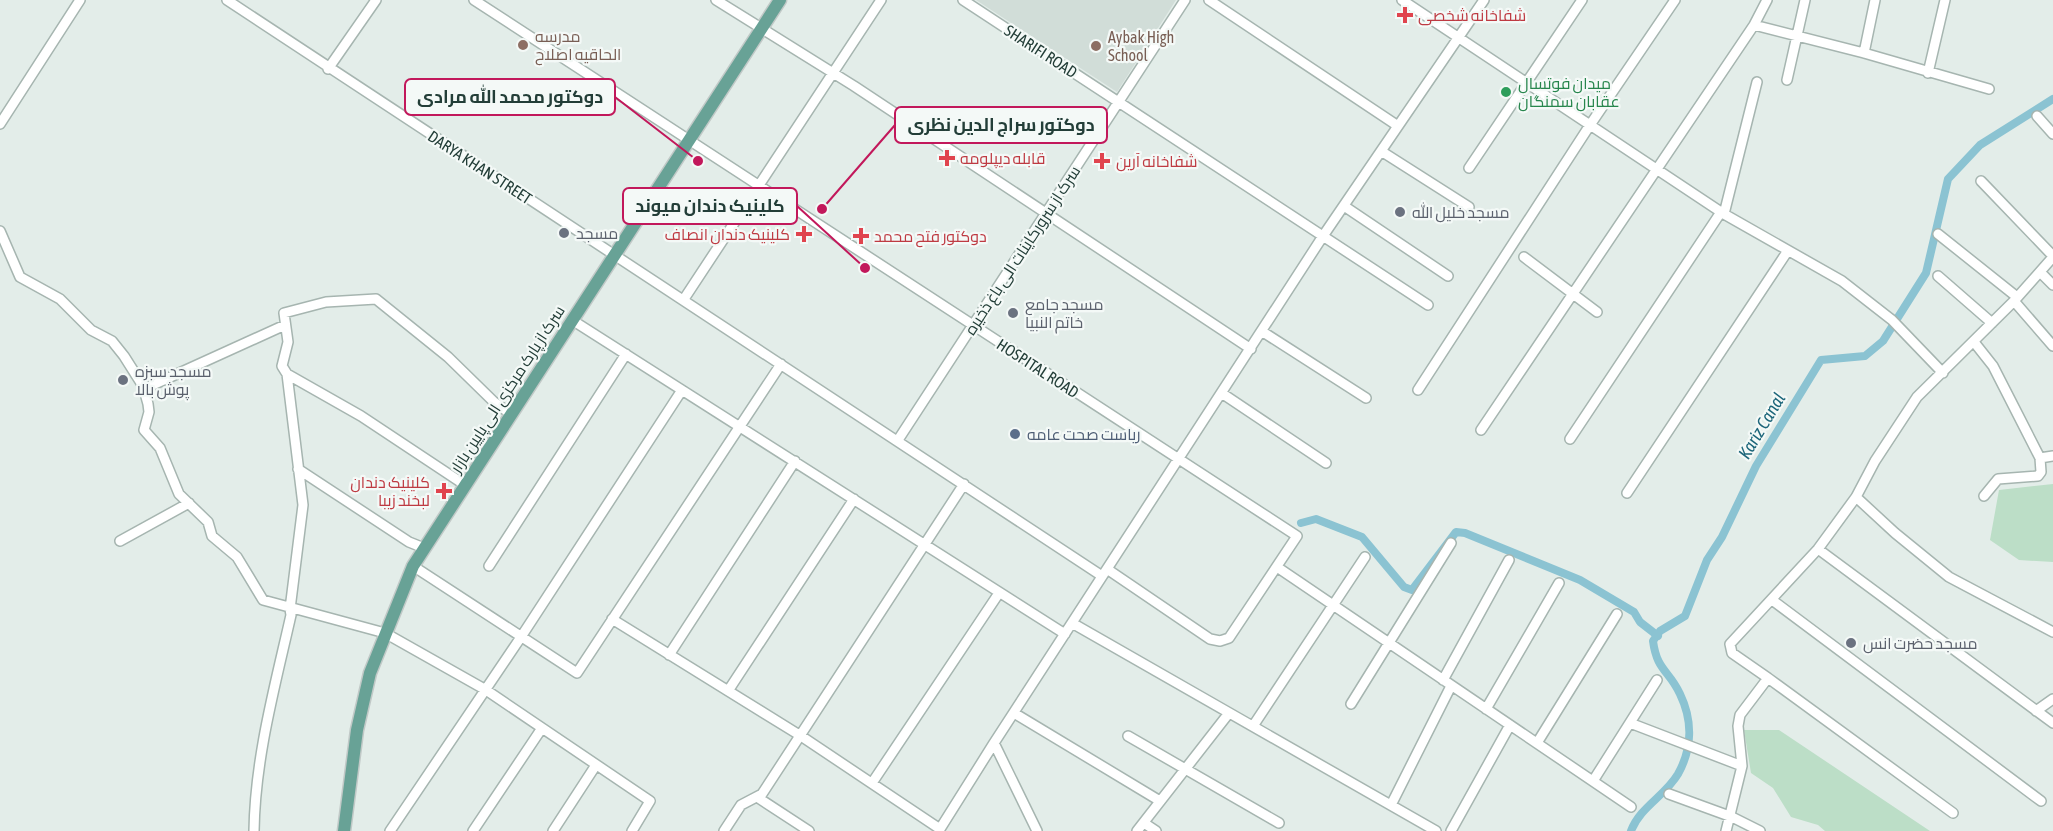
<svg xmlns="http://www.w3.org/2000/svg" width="2053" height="831" font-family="'Asap Condensed',Cairo,sans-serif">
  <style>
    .built { fill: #d1ddd8 }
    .green { fill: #bcdec7 }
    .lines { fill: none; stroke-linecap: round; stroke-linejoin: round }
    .canal { stroke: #8bc3d2; stroke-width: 8 }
    .minor-casing { stroke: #a6b5b0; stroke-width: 12 }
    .major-casing { stroke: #c1c9c7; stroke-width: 15 }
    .minor { stroke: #fff; stroke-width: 9 }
    .major { stroke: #68a296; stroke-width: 12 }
    .health-dot { fill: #e0444e; stroke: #f4f9f7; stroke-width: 2 }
    .education-dot { fill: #8d6e63; stroke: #f4f9f7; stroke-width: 2 }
    .leisure-dot { fill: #2e9e5b; stroke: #f4f9f7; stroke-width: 2 }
    .worship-dot { fill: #6b7280; stroke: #f4f9f7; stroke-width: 2 }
    .service-dot { fill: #5c6f8a; stroke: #f4f9f7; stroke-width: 2 }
    .labels { text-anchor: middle; stroke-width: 4.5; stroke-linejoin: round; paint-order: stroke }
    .health-label { font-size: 16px; fill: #be3a42; stroke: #f4f9f7; text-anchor: start }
    .education-label { font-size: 16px; fill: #785e54; stroke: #f4f9f7; text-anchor: start }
    .street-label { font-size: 16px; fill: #233e38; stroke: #f4f9f7 }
    .leisure-label { font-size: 16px; fill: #27864d; stroke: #f4f9f7; text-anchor: start }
    .worship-label { font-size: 16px; fill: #5b616d; stroke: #f4f9f7; text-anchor: start }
    .service-label { font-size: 16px; fill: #4e5e75; stroke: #f4f9f7; text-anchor: start }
    .water-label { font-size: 18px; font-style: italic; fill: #1d667a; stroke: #f4f9f7 }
    .leader { fill: none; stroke: #c2185b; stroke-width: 2 }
    .callout-dot { fill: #c2185b; stroke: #f4f9f7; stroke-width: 2 }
    .callout { fill: #f4f9f7; stroke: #c2185b; stroke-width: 2 }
    .callout-label { font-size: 18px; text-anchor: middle; font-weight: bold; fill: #233e38 }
  </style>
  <rect width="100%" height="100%" fill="#e3ede9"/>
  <!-- built -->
  <path class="built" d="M976 0H1176L1117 92Z"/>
  <!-- green -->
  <path class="green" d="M2053 484V562L2019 560 1990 540 1999 490Z
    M1744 730H1779L1930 831H1825L1818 825 1791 817 1773 788 1751 773Z"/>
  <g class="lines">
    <!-- canal -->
    <path class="canal" d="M1301 523 1316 519 1362 537 1404 587 1412 590 1456 532 1465 533 1580 580 1634 612 1640 622 1658 636
      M1631 831C1640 807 1665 796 1678 774 1692 749 1693 721 1680 694 1669 670 1657 671 1653 641L1660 631 1685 616 1707 560 1722 537 1756 466 1821 360 1865 356 1883 341 1926 273 1948 179 1980 145 2053 99"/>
    <defs>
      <path id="minor" d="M227 0 1102 576
        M474 0 1297 536 1229 638 1220 641 1210 639 1107 569
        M716 0 854 86 1251 349
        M963 0 1428 305
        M1209 0 1398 126
        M1402 0 1724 214 1842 281 1892 320 1943 373
        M1754 25 1864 53 1989 89
        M1864 53 1875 0
        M328 69 376 0
        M1928 73 1945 0
        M1787 80 1805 0
        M2037 116 2053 134
        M0 124 80 0
        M1381 151 1469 207
        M1469 168 1582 0
        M1981 181 2053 256
        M1344 206 1448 276
        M1724 214 1757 82
        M0 231 20 277 60 299 91 330 112 341 124 356 143 386 148 404 149 412 144 430 160 448 179 494 208 522 212 536 237 557 263 600 385 633 486 690 650 801 632 831
        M1938 234 2017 297
        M1524 257 1597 312
        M2040 272 2053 285
        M1938 276 1992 323
        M684 299 881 0
        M2014 301 2053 346
        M572 320 1065 634
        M1263 332 1366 398
        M1974 342 1993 366 2040 458 2041 472 2038 476 1998 479 1984 496
        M287 374 361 416 465 485
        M144 389 285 325
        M1418 390 1590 125 1675 0
        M1223 394 1326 463
        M1481 430 1754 25 1767 0
        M1570 439 1721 212
        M898 440 1185 0
        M2040 458 2053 456
        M298 469 409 542 424 548
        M1627 493 1787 252
        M1856 497 1895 533 1949 577 2053 632
        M120 541 189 503
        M1818 549 2053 723
        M413 566 577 673 781 364
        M489 566 626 354
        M1277 567 1631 807
        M1772 600 2041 801
        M612 619 801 736 940 829 994 743
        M1072 623 1436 831
        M669 655 795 461
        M1768 678 1953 813
        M1443 680 1509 560
        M728 691 854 499
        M1351 704 1451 543
        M1486 709 1559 583
        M2036 711 2053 699
        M1014 713 1160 801
        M1630 723 1742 766
        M1253 726 1365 557
        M1128 736 1279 823
        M1537 743 1617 614
        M1593 781 1657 680
        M872 783 999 593
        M1669 794 1732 817 1760 831
        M757 797 809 831
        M1391 805 1451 686
        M1144 823 1156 831
        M254 831C255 758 275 686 291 615L290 609 303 505 287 374 282 366 288 342 284 313 326 302 376 299 448 357 494 402 511 414
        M390 831 521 637 682 390
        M473 831 542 728
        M553 831 596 765
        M724 831 741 805 762 794 964 484
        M1037 831 994 743 1323 236 1484 0
        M1137 831 1229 713
        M1451 831 1510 725
        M1726 831 1742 766 1738 726 1740 715 1768 678 1732 653 1730 644 1818 549 1856 497 1875 461 1917 397 2014 301 2053 257"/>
      <path id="major" d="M344 831 357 730 370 673 413 566 780 0"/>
    </defs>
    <!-- minor casing -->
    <use href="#minor" class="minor-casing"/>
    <!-- major casing -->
    <use href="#major" class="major-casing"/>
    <!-- minor -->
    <use href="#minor" class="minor"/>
    <!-- major -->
    <use href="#major" class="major"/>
  </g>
  <!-- markers -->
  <g class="health-dot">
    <path d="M1402 6h6v6h6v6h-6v6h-6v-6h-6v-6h6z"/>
    <path d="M944 149h6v6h6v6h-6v6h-6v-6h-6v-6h6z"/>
    <path d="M1099 152h6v6h6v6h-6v6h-6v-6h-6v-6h6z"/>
    <path d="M801 225h6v6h6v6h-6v6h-6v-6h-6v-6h6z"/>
    <path d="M858 227h6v6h6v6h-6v6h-6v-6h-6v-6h6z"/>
    <path d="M441 482h6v6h6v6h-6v6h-6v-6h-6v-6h6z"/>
  </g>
  <g class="education-dot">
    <circle cx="523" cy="45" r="6"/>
    <circle cx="1096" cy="46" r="6"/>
  </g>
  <circle class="leisure-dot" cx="1506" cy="92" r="6"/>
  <g class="worship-dot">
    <circle cx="1400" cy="212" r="6"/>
    <circle cx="564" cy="233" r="6"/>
    <circle cx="1013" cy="313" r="6"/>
    <circle cx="123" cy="380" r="6"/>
    <circle cx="1851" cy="643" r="6"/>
  </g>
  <circle class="service-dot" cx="1015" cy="434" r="6"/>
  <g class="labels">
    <!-- health labels -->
    <g class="health-label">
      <text x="1418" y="21">شفاخانه شخصی</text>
      <text x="960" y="164">قابله دیپلومه</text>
      <text x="1116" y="167">شفاخانه آرین</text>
      <text x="790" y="240" text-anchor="end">کلینیک دندان انصاف</text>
      <text x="874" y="242">دوکتور فتح محمد</text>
      <text x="430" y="488" text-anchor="end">کلینیک دندان<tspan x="430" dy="18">لبخند زیبا</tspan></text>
    </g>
    <!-- education labels -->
    <g class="education-label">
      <text x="535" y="42">مدرسه<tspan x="535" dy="18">الحاقیه اصلاح</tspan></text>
      <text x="1108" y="43">Aybak High<tspan x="1108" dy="18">School</tspan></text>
    </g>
    <!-- street labels -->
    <g class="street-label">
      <text transform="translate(1041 51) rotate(33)" y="6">SHARIFI ROAD</text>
      <text transform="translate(480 167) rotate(33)" y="6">DARYA KHAN STREET</text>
      <text transform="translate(1022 250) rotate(-57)" y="6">سرک از سرورکاینات الی باغ ذخیره</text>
      <text transform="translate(1038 368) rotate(33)" y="6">HOSPITAL ROAD</text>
      <text transform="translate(507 389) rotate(-57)" y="6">سرک از پارک مرکزی الی پایین بازار</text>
    </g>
    <!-- leisure labels -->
    <g class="leisure-label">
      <text x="1518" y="89">میدان فوتسال<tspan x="1518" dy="18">عقابان سمنگان</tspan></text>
    </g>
    <!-- worship labels -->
    <g class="worship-label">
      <text x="1412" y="218">مسجد خلیل الله</text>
      <text x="576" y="239">مسجد</text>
      <text x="1025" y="310">مسجد جامع<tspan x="1025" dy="18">خاتم النبیا</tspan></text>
      <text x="135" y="377">مسجد سبزه<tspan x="135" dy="18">پوش بالا</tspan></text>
      <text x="1863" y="649">مسجد حضرت انس</text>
    </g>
    <!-- service labels -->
    <g class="service-label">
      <text x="1027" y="440">ریاست صحت عامه</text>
    </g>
    <!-- water labels -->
    <g class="water-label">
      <text transform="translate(1762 426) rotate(-59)" y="6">Kariz Canal</text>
    </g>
  </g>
  <!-- callouts -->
  <path class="leader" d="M698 161L615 97M822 209L895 125M865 268L797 206"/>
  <g class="callout-dot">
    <circle cx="698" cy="161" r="6"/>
    <circle cx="822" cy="209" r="6"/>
    <circle cx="865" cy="268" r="6"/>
  </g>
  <g class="callout">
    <rect x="405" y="79" width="210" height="36" rx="6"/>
    <rect x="895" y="107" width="212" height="36" rx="6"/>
    <rect x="623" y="188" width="174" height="36" rx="6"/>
  </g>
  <g class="callout-label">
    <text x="510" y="103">دوکتور محمد الله مرادی</text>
    <text x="1001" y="131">دوکتور سراج الدین نظری</text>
    <text x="710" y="212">کلینیک دندان میوند</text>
  </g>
</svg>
